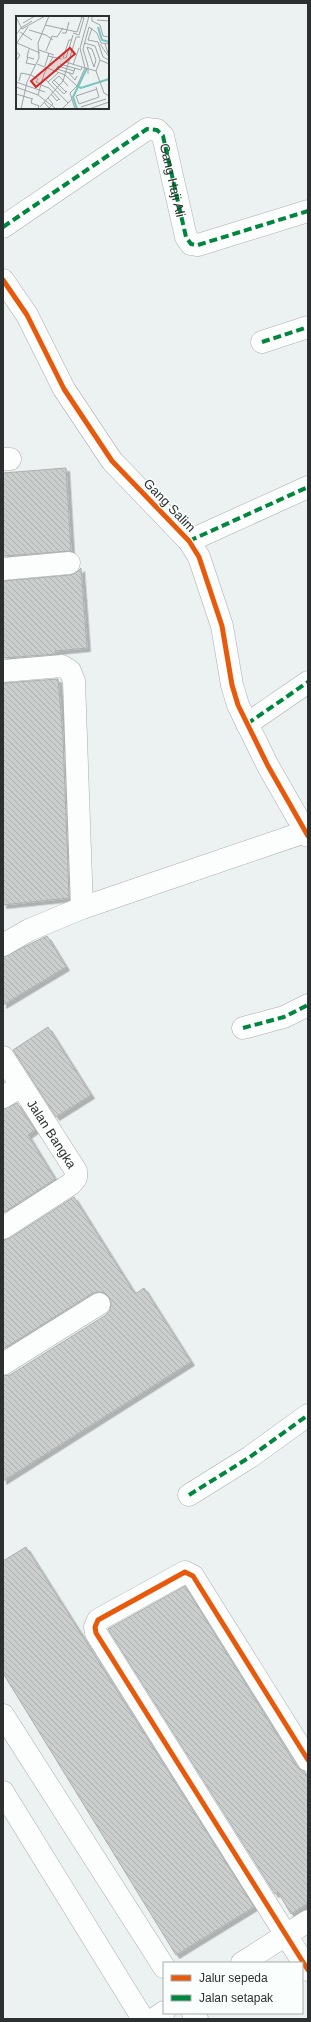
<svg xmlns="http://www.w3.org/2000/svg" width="311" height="2022" font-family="Helvetica,sans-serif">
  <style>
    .building { fill: url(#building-back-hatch); stroke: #acb0af; filter: url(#shadow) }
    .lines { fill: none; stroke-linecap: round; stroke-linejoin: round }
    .street-casing { stroke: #abaeae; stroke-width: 23 }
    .street { stroke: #fcfdfd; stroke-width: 22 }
    .quiet { stroke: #00873e; stroke-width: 4; stroke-dasharray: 8 4; stroke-linecap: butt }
    .cycleway-casing { stroke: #fafffe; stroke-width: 8 }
    .cycleway { stroke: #e8590c; stroke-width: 5 }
    .labels { text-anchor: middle; stroke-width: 3; stroke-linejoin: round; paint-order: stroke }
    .street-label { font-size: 13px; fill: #2d3030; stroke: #fafffe }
    .inset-river { fill: none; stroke: #75c6c3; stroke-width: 2 }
    .inset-road { fill: none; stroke: #a0a4a4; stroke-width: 1 }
    .view { fill: #d62828; fill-opacity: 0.15; stroke: #d62828; stroke-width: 2 }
    .inset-edge { fill: none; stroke: #2d3030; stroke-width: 2 }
  </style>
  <defs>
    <pattern id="building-back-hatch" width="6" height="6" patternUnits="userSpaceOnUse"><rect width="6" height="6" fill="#cacecd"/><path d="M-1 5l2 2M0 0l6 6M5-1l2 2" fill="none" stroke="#aeb1b0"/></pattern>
    <filter id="shadow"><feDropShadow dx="3.5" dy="3.5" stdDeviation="0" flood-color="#0004"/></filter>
  </defs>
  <rect width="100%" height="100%" fill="#ecf1f1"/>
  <!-- building -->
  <path class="building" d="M66 468 71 551 3 556V473Z
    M81 568 87 648 55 651 56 654 3 658V581L70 575 76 573Z
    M58 679 63 737 69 898 3 905V683Z
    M47 936 66 967 3 1005V957Z
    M48 1027 91 1095 56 1117 13 1050Z
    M17 1103 35 1130 28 1135 55 1179 3 1213V1109Z
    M74 1197 135 1294 144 1288 191 1362 3 1481V1376L10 1375 106 1315 110 1310 111 1303 109 1297 105 1293 99 1292 93 1293 3 1349V1240L10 1238Z
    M26 1547 254 1907 176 1955 3 1673V1561Z
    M185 1586 297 1767 304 1771 308 1779V1903L291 1914 278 1892 275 1894 108 1629Z"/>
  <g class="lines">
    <defs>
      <g id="street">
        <path d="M3 227 147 129 157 130 163 136 186 237 191 244 198 245 308 211"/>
        <path d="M3 280 27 315 64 389 112 461 189 541 199 557 222 626 232 685 238 705 268 766 308 836"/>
        <path d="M262 342 308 327"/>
        <path d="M3 459H10"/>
        <path d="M189 541 308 487"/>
        <path d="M3 569 69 563"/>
        <path d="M3 671 62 666 70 671 74 681 82 908"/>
        <path d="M247 724 308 682"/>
        <path d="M3 945 29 930 82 908 308 831"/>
        <path d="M243 1028 284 1017 308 1005"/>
        <path id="s1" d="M3 1057 76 1171V1178L71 1184 3 1228"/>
        <path d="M3 1097 21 1086"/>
        <path d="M3 1364 99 1304"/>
        <path d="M189 1495 250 1457 308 1415"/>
        <path d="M3 1715 164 1967"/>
        <path d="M308 1760 193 1576 185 1572 98 1620 95 1627 96 1633 308 1970"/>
        <path d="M3 1792 143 2019"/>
        <path d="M242 1963 308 1921"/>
        <path d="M193 2013 197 2019"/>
        <path d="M154 2019 164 2012"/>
      </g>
    </defs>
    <!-- street casing -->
    <use href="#street" class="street-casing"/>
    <!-- street -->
    <use href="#street" class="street"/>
    <!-- quiet -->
    <g class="quiet">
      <path id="s2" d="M3 227 147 129 157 130 163 136 186 237 191 244 198 245 308 211"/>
      <path d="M262 342 308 327"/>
      <path d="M189 541 308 487"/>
      <path d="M247 724 308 682"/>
      <path d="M243 1028 284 1017 308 1005"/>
      <path d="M189 1495 250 1457 308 1415"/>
    </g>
    <defs>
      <path id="cycleway" d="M3 280 27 315 64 389 112 461 189 541 199 557 222 626 232 685 238 705 268 766 308 836
        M308 1760 193 1576 185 1572 98 1620 95 1627 96 1633 308 1970"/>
    </defs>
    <!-- cycleway casing -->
    <use href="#cycleway" class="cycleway-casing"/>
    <!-- cycleway -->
    <use href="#cycleway" class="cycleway"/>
  </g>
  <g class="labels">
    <!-- street labels -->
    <g class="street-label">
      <text dy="5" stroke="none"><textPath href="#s2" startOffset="238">Gang Haji Ali</textPath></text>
      <text transform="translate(170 505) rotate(46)" y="5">Gang Salim</text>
      <text dy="5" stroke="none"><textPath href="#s1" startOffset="91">Jalan Bangka</textPath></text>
    </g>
  </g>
  <!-- overview -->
  <g transform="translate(16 16)">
    <rect width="93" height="93" fill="#ecf1f1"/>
    <path class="inset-river" d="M82 11 86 24 93 26M63 71 65 72 93 63M61 93 57 81 71 52"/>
    <path class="inset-road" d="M73 0 64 32 69 52 80 55 84 44 93 48M76 0V5L84 9 87 20 93 21M0 1 6 13 29 0M81 4 93 5M7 7 19 0M29 9 61 16M13 14 30 19 37 24M4 16 16 24M61 16 66 1M46 17H50L53 6M57 17 63 19 68 2 63 0M0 19 5 12 16 5M56 24H53L47 42H50L57 19M72 24 82 26 87 41 93 44M72 24 76 12M1 27 24 37M68 27 79 30 84 44M0 28 12 11M84 28 93 41M89 28 93 40M71 31 76 33 80 44 78 51ZM13 33 11 41 18 43M23 34 38 39M30 35 36 20 41 21 47 12M0 36 4 39 0 45M32 40 46 43M12 41 10 47 20 49M50 46 69 52 61 70 54 77M21 48 49 59 61 70M44 48 65 54 66 51M57 49 63 32M29 50 33 37M41 53 57 58 59 52M40 54 42 50 58 55M80 55 88 77 93 80M52 56 59 64 61 60M72 58V50L67 33 73 11 81 17 85 27 93 28M29 63 52 87M38 64 50 76M3 65 5 57 15 59 22 63 20 66 25 68M0 66 29 76M32 66 42 57M25 69 33 72 44 84M0 71 22 79 39 92M80 71 83 81 63 88 60 80 81 73M51 75 48 78 36 66 43 60 52 70M54 77 59 93M0 78 17 83M35 78 41 85 43 83M22 79 28 58 37 41M16 83 15 87 23 90 22 93M28 86 33 92 37 88 32 82M24 91 47 65 60 21H64M65 91 90 83M5 93 11 66 23 42 22 27 33 0M46 93 56 83M73 93 93 86"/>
    <path class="view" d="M54 32 59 38 20 71 15 65Z"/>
    <rect width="93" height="93" class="inset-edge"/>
  </g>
  <!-- border -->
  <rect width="311" height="2022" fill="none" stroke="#2d3030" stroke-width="8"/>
  <!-- legend -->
  <rect x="163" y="1962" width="140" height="52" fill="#fafffe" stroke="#a8acac"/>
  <rect x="171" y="1975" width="20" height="6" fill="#e8590c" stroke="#a8acac"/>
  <text x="199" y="1982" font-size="12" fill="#2d3030">Jalur sepeda</text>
  <rect x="171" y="1995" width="20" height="6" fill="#00873e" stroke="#a8acac"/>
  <text x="199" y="2002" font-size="12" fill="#2d3030">Jalan setapak</text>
</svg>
